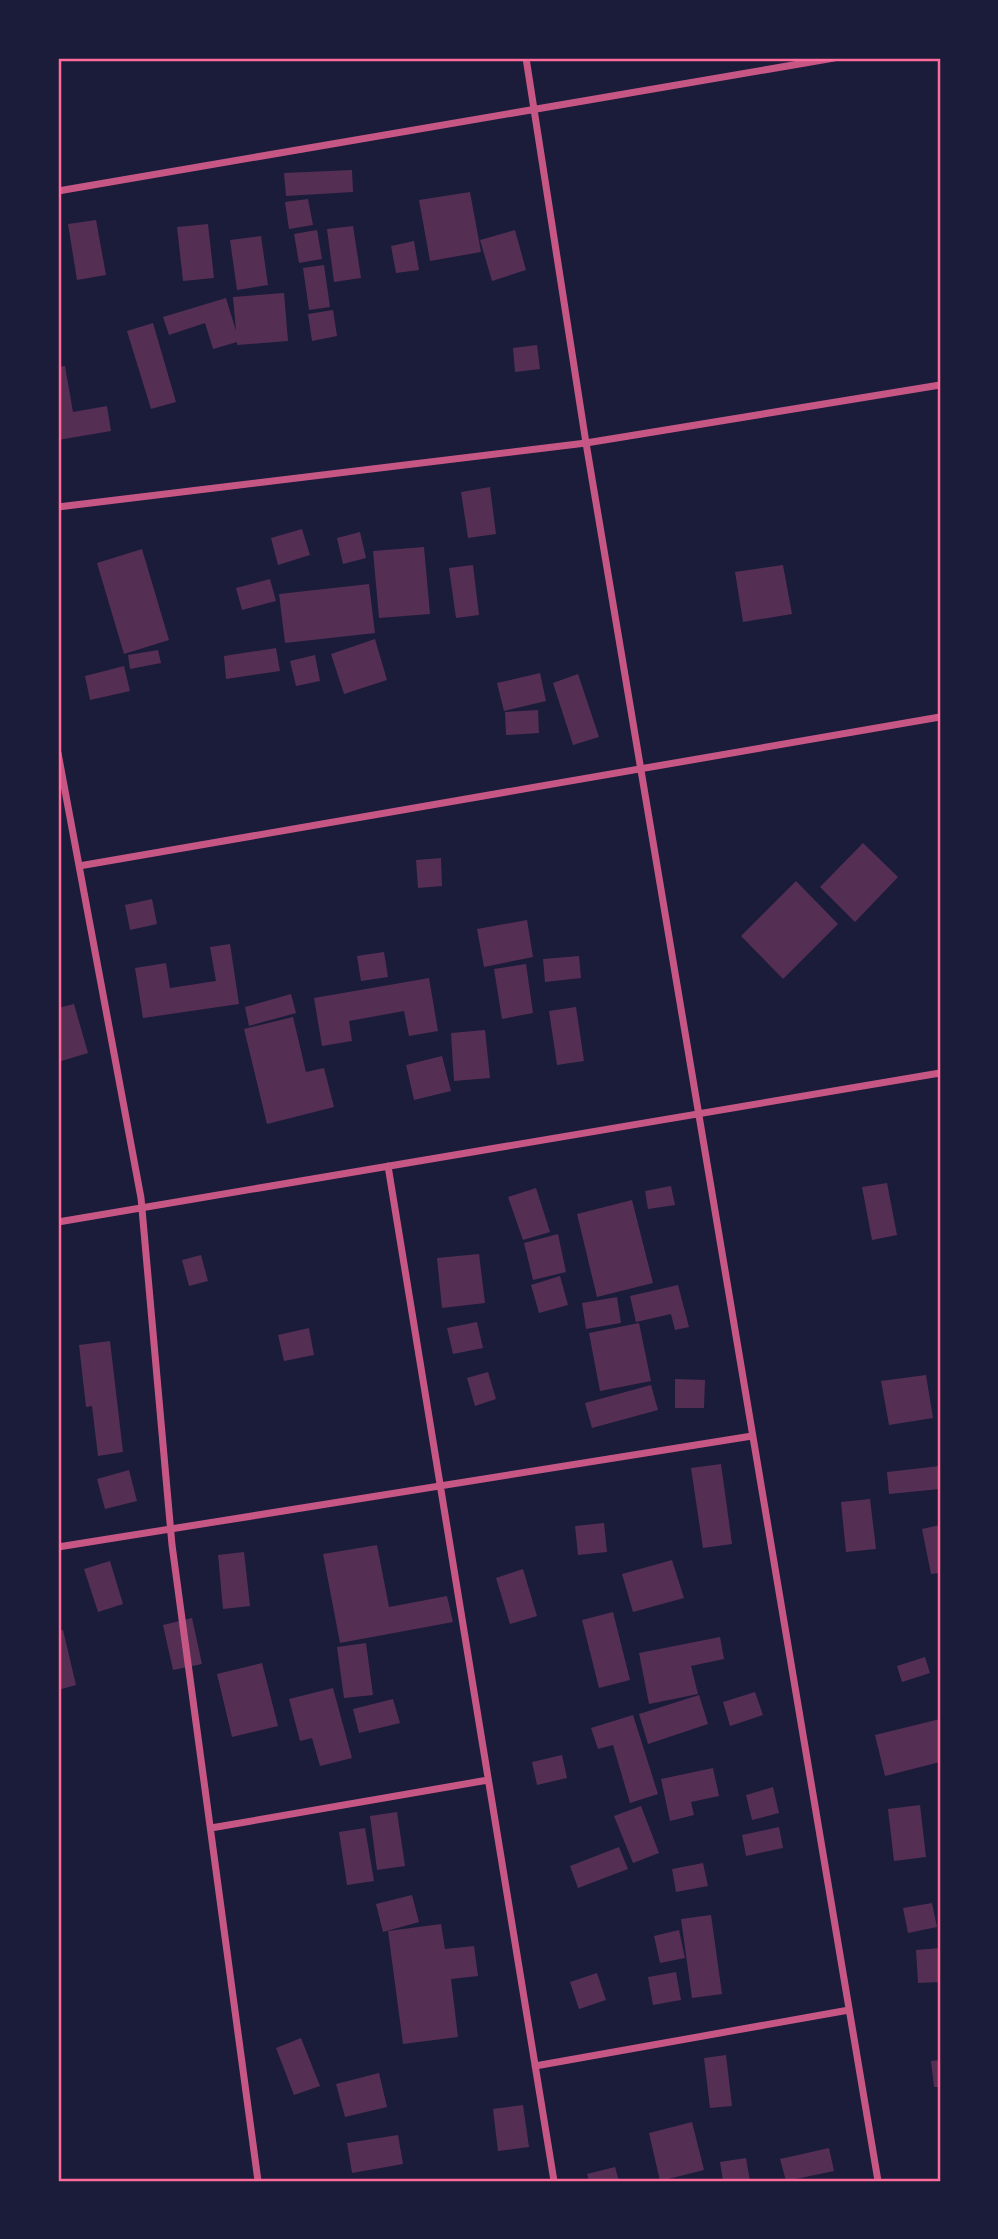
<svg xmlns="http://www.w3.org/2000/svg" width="998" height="2239" font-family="'Asap Condensed',sans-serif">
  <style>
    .building { fill: #542f53 }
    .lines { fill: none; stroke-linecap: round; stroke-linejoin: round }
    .minor { stroke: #c65784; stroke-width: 7 }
    .neatline { fill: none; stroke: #ff6b9d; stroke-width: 2.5 }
  </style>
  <rect width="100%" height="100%" fill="#1b1b3a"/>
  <!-- building -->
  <path class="building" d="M352 170 353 192 286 196 284 173Z
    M470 192 481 252 430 261 419 200Z
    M308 199 313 225 289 229 285 202Z
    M96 220 106 275 77 280 68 224Z
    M208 224 214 278 183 281 177 227Z
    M353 226 361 278 334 282 327 229Z
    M317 230 322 259 299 263 294 234Z
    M515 230 526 270 492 281 480 240Z
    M261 236 268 285 237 290 230 240Z
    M414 241 419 270 396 273 391 246Z
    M324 265 330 307 309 310 303 268Z
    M284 293 288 341 237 345V342L213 349 205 323 169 335 163 317 226 298 236 331 233 297Z
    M333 310 337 336 312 341 308 314Z
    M153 323 176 402 151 409 127 331Z
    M537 345 540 369 515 372 513 348Z
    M65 366 73 412 107 406 111 431 58 440V367Z
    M490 487 496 534 468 538 461 492Z
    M302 529 310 555 278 565 271 538Z
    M360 532 366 558 343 564 337 538Z
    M424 547 430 614 379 618 373 551Z
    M142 549 169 640 124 654 97 563Z
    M473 565 479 615 456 618 449 568Z
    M783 565 792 614 743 622 735 572Z
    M270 579 276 601 242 610 236 588Z
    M369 584 375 633 285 643 279 594Z
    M375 639 387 680 344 694 331 654Z
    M276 648 280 671 226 679 224 656Z
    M158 650 161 663 130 669 128 655Z
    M315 655 320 681 296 686 290 661Z
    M124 666 130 691 90 700 85 676Z
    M540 673 546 701 504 711 497 683Z
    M578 674 599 737 573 745 553 683Z
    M538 710 539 733 506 735 505 712Z
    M863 843 898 877 855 922 820 887Z
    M441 858 442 886 418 888 416 860Z
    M796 881 838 924 783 979 741 936Z
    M152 899 157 924 130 930 125 905Z
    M527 920 533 957 484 967 477 929Z
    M230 944 239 1004 143 1018 135 968 166 963 170 988 216 981 210 947Z
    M384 952 388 977 361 981 357 956Z
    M579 956 581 978 545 982 543 959Z
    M526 964 533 1013 502 1019 494 969Z
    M429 978 438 1031 409 1036 404 1011 349 1021 352 1041 322 1046 314 998Z
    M291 994 296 1013 249 1026 245 1007Z
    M74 1004 88 1053 58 1062V1008Z
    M576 1007 584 1061 557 1065 549 1011Z
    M293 1017 306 1072 324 1068 334 1107 267 1124 244 1029Z
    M485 1030 490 1078 454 1081 451 1033Z
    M442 1056 451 1091 414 1100 406 1065Z
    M887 1183 897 1235 872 1240 862 1187Z
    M671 1186 675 1205 648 1209 645 1191Z
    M536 1188 550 1232 523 1240 508 1197Z
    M632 1200 653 1283 597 1297 577 1214Z
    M558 1234 566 1272 533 1280 524 1243Z
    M479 1254 485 1303 442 1308 437 1258Z
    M201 1255 208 1281 189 1286 182 1260Z
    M560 1276 568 1305 539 1313 531 1285Z
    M678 1285 689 1327 675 1330 671 1314 636 1322 630 1296Z
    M617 1297 621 1323 586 1329 582 1303Z
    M477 1322 483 1348 453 1354 447 1328Z
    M639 1323 651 1381 600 1391 589 1333Z
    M309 1328 314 1355 284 1361 278 1335Z
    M110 1341 123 1452 98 1456 92 1406 86 1407 79 1345Z
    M488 1372 496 1399 475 1406 467 1378Z
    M926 1375 933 1418 889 1425 881 1381Z
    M675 1379 705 1380 704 1408H675Z
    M651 1385 658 1410 592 1428 585 1403Z
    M721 1464 732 1544 703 1548 691 1468Z
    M940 1466V1489L889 1494 887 1472Z
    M129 1470 137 1501 105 1509 97 1479Z
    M870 1499 876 1549 846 1552 841 1502Z
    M604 1523 607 1552 578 1555 575 1526Z
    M940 1525V1573L931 1574 922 1529Z
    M377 1545 389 1607 447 1596 453 1622 340 1643 323 1554Z
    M244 1552 250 1606 223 1609 218 1555Z
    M672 1560 684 1598 633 1612 622 1574Z
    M110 1561 123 1604 98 1612 84 1569Z
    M523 1569 537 1616 510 1624 496 1578Z
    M613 1612 630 1680 599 1688 582 1620Z
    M192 1618 202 1664 173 1670 163 1625Z
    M63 1630 76 1685 58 1690V1631Z
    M720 1637 724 1659 691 1666 698 1694 649 1704 639 1653Z
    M366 1643 373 1695 344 1698 337 1647Z
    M925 1657 930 1673 902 1682 897 1666Z
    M262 1663 278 1726 232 1737 217 1674Z
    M333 1688 352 1758 320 1766 312 1738 300 1741 289 1699Z
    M755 1692 763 1715 730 1726 723 1702Z
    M699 1695 708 1724 648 1744 639 1714Z
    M393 1699 400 1723 359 1733 353 1709Z
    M633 1715 658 1794 630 1803 613 1745 598 1749 591 1728Z
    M940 1719V1762L885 1776 875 1735Z
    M562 1755 567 1778 537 1785 532 1762Z
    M713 1768 719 1796 691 1802 694 1815 670 1821 661 1779Z
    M773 1787 779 1813 752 1820 746 1795Z
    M920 1805 926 1857 894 1861 888 1809Z
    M641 1806 659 1853 633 1863 614 1816Z
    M397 1812 405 1866 377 1870 370 1816Z
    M779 1827 783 1848 746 1856 742 1835Z
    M365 1828 374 1881 347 1885 339 1832Z
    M619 1847 628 1869 578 1888 570 1866Z
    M703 1863 708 1886 676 1892 672 1869Z
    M412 1895 419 1922 383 1932 376 1904Z
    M932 1903 937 1927 908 1933 903 1908Z
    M711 1915 722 1994 692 1998 681 1919Z
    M441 1924 445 1949 474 1946 478 1976 451 1979 458 2037 403 2044 388 1931Z
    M679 1930 685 1958 660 1963 654 1936Z
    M940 1948V1982L918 1983 916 1950Z
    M676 1972 681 2000 653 2005 648 1977Z
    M597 1973 606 2000 579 2009 570 1982Z
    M301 2038 320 2086 294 2095 276 2048Z
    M726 2055 732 2106 710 2108 704 2058Z
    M940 2060V2087H934L931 2061Z
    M379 2073 387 2107 345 2117 336 2084Z
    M523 2105 529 2147 498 2151 493 2109Z
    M692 2122 704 2170 660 2181 649 2133Z
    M398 2135 403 2164 352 2173 347 2143Z
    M829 2148 834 2171 786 2181 780 2159Z
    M746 2158 750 2181H723L720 2162Z
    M615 2167 619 2181H589L587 2174Z"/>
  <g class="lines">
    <!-- minor -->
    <path class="minor" d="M526 58 586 443 878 2181
      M58 191 834 58
      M58 507 586 443 940 385
      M58 753 141 1198 172 1545 258 2181
      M79 866 940 717
      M388 1166 554 2181
      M58 1222 940 1073
      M58 1547 752 1436
      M211 1828 488 1780
      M535 2066 849 2010"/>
  </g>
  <!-- border -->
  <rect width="998" height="2239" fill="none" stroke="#1b1b3a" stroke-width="119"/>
  <rect x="60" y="60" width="879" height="2120" class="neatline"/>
</svg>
